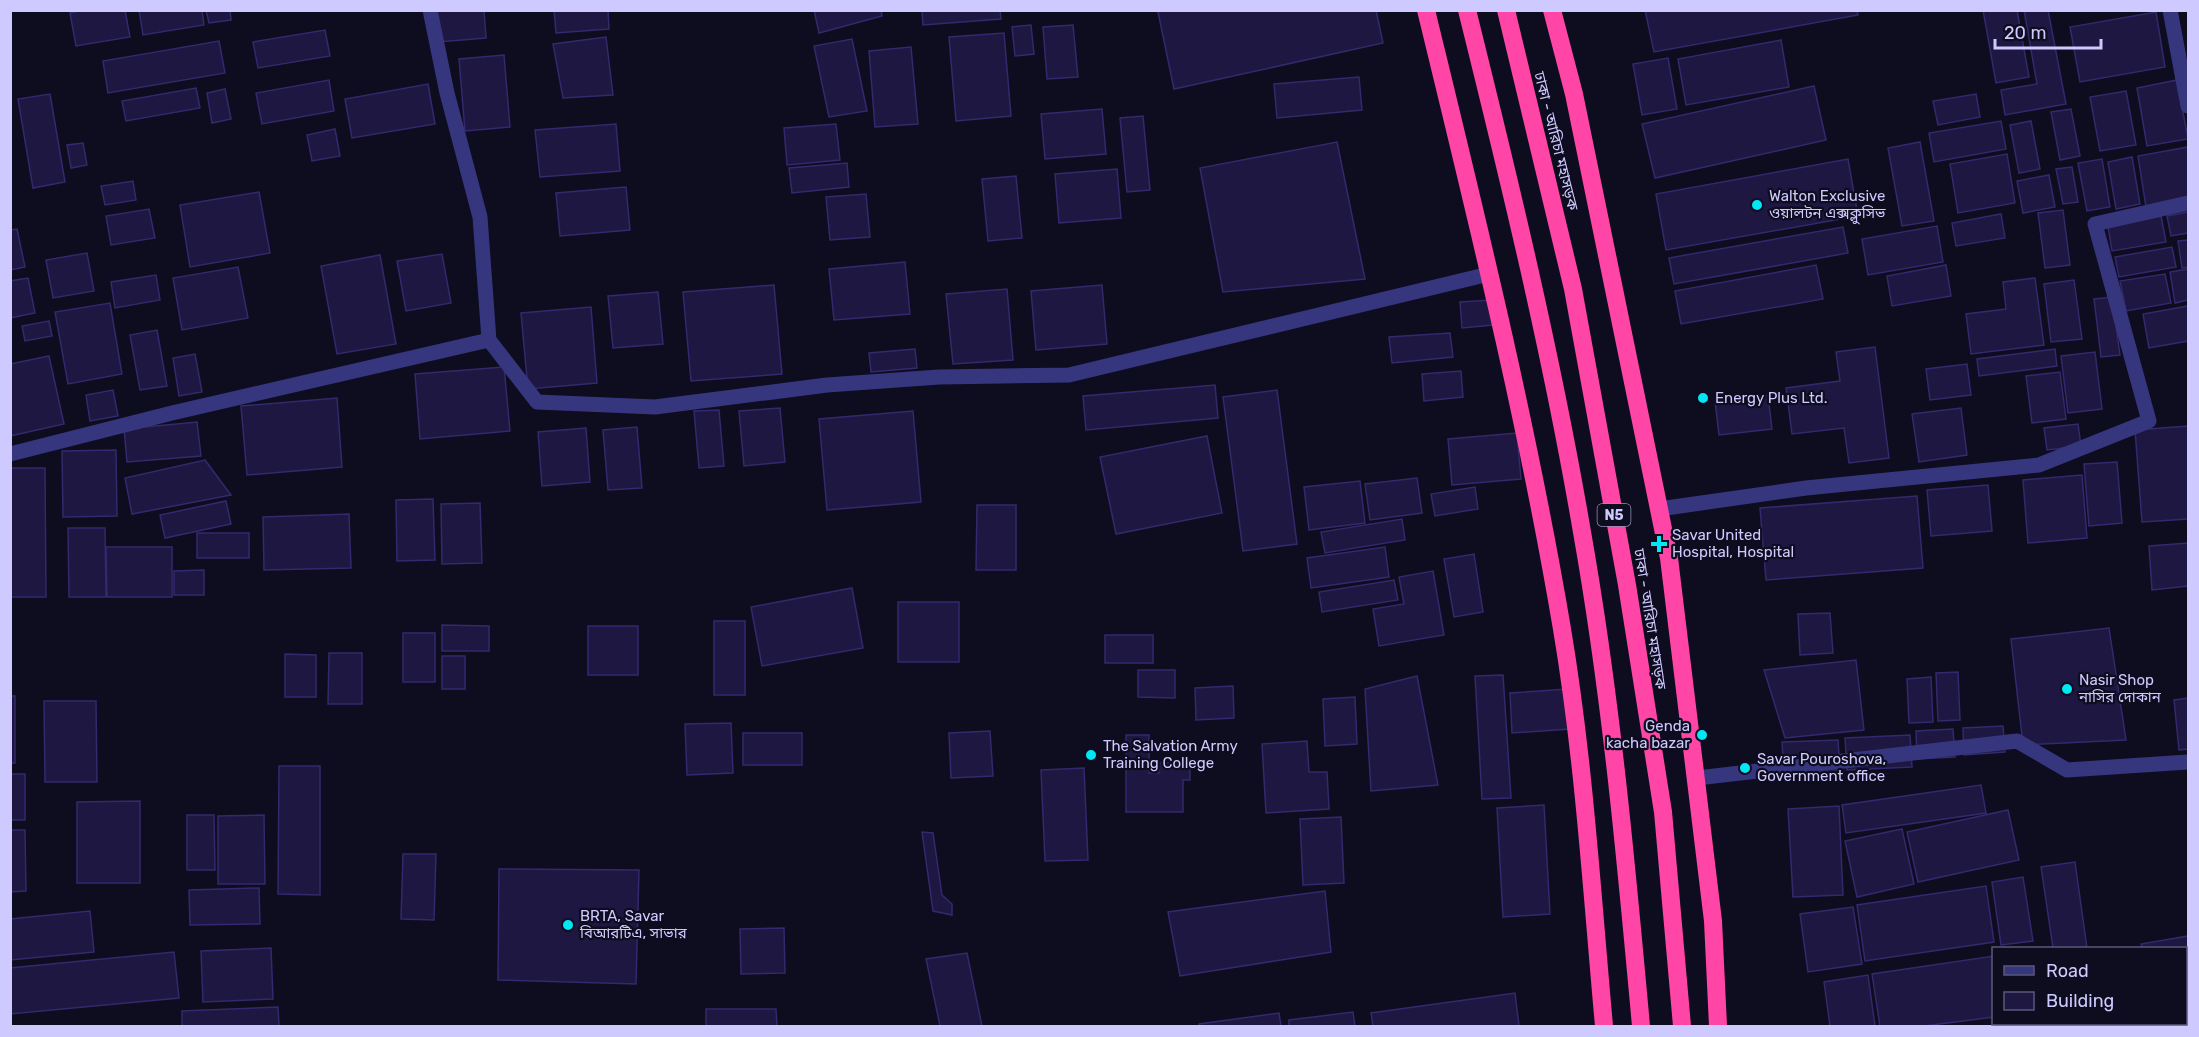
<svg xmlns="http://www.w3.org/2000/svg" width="2199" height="1037" font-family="Rubik,'Noto Sans Bengali',sans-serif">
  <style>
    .building { fill: #1e1741; stroke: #33296d; stroke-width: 1.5 }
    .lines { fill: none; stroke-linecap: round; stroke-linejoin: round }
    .minor { stroke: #36367f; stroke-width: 15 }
    .highway { stroke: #ff45a6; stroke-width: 18 }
    .poi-dot { fill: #00e7f5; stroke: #0e0c1f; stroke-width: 2 }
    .labels { text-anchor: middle; stroke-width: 4.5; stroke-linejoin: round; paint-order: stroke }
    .shield { fill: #0e0c1f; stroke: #9491bc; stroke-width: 1.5 }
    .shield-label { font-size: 14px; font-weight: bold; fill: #cecaff }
    .street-label { font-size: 15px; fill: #cecaff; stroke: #0e0c1f }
    .poi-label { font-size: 15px; fill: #cecaff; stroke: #0e0c1f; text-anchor: start }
  </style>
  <rect width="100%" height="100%" fill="#0e0c1f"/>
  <!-- building -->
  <path class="building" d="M83 10H125L130 37 76 46 70 13Z
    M139 10H202L204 25 143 35Z
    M206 10H230L231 20 209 23Z
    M436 10H484L486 38 438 42Z
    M554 10H608L609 29 556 33Z
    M814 10H881L882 16 819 33Z
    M922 10H1000L1001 19 923 25Z
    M1165 10H1376L1383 43 1174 89 1158 12Z
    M1645 10H1857L1858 15 1654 52Z
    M1983 10H2017L2029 77 1996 83Z
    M2024 10H2048L2066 104 2005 115 2001 90 2037 84Z
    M2156 12 2165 67 2080 82 2070 27Z
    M1031 25 1034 54 1015 56 1012 27Z
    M1073 25 1078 77 1047 79 1043 27Z
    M325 30 330 56 258 68 253 42Z
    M1004 33 1011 116 956 121 949 37Z
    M606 37 613 95 563 98 553 44Z
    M852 39 867 111 829 117 814 46Z
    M1781 40 1789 87 1686 105 1678 59Z
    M219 41 225 73 108 93 103 61Z
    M911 47 918 124 875 127 869 51Z
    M504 55 510 127 465 131 459 59Z
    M1668 58 1677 109 1642 115 1633 64Z
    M1359 77 1362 110 1277 118 1274 84Z
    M329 80 334 111 262 124 256 93Z
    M2177 80 2188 139 2147 146 2137 88Z
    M428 84 435 124 352 138 345 99Z
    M1814 86 1826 140 1655 178 1642 124Z
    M196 88 200 108 126 121 122 101Z
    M225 89 231 119 212 123 207 93Z
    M2126 91 2136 145 2100 151 2090 97Z
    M50 94 65 182 33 188 18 99Z
    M1976 94 1980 117 1938 125 1933 101Z
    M1102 109 1106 154 1045 159 1041 114Z
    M2071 109 2080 156 2060 160 2051 112Z
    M1143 116 1150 190 1127 192 1120 118Z
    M2001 121 2006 149 1934 162 1929 133Z
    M2031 121 2040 169 2019 173 2010 125Z
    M616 124 620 171 540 177 535 130Z
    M836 124 840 160 787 165 784 128Z
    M335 129 340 156 312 161 307 135Z
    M1337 142 1365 279 1223 292 1200 168Z
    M1920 142 1934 221 1902 226 1888 148Z
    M83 143 87 165 71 168 67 145Z
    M2188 147V199L2146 207 2138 156Z
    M2007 154 2015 203 1958 213 1950 164Z
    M2132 157 2140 204 2116 209 2108 162Z
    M1848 159 1858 216 1666 250 1656 194Z
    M2102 159 2110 207 2087 211 2078 163Z
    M847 163 849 187 792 193 789 168Z
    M2072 167 2078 202 2063 204 2056 169Z
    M1117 169 1121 218 1059 223 1055 174Z
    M2049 175 2055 207 2023 213 2017 181Z
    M1016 176 1022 238 988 241 982 179Z
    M133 181 136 200 105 205 101 186Z
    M626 187 630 230 560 236 556 193Z
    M259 192 270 253 190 267 180 205Z
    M866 194 870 237 830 240 826 197Z
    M149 209 155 238 111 245 106 216Z
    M2063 210 2070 265 2045 268 2038 213Z
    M2188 212V233L2171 236 2167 216Z
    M2001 214 2005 238 1956 246 1952 223Z
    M2161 216 2166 242 2112 251 2108 226Z
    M1937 226 1943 262 1868 275 1862 239Z
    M1843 227 1848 253 1674 284 1669 258Z
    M17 229 25 267 10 270V230Z
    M2188 240V267L2182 268 2178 241Z
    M2172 247 2176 267 2119 277 2115 257Z
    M87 253 94 291 53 298 46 260Z
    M442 254 451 303 406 311 397 261Z
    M380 255 396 344 337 354 321 266Z
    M905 262 910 314 834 320 829 269Z
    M1816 265 1823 299 1681 324 1675 291Z
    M1946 265 1951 296 1892 306 1887 276Z
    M238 267 248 318 182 330 173 278Z
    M2188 269V300L2175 303 2170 272Z
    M2165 274 2171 303 2126 311 2120 281Z
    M156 275 160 300 115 308 111 282Z
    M28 278 35 313 10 318V281Z
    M2035 278 2044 345 1971 354 1966 314 2006 309 2003 282Z
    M2074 280 2082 339 2051 342 2044 284Z
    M774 285 782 374 691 381 683 292Z
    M1102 285 1107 344 1036 350 1031 291Z
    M1007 289 1013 360 953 364 946 294Z
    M658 292 663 344 613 348 608 296Z
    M2112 297 2120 355 2101 357 2094 299Z
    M1491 300 1493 325 1462 328 1460 302Z
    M110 303 122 374 68 384 55 312Z
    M2188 306V341L2149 348 2143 314Z
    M591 307 597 383 528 389 521 313Z
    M49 321 52 336 25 341 22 326Z
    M157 330 167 386 140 390 130 335Z
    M1450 333 1453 357 1392 363 1389 337Z
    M1875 347 1889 458 1849 463 1844 428 1792 434 1786 388 1840 381 1836 352Z
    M915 349 917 368 871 372 869 353Z
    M2055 349 2057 366 1979 376 1977 359Z
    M2095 352 2102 409 2068 413 2061 356Z
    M195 354 202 392 179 396 173 358Z
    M49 356 64 424 10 436V364Z
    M1967 364 1971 395 1930 400 1926 369Z
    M504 367 510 431 420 439 415 374Z
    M1461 371 1463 397 1424 401 1422 374Z
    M2060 372 2066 419 2032 423 2026 376Z
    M1215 385 1218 418 1086 430 1083 396Z
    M113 390 118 416 90 421 86 395Z
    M1277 390 1297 544 1243 551 1223 397Z
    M1768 395 1772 429 1719 435 1715 401Z
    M337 398 342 467 247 475 241 406Z
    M780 408 785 462 744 466 739 411Z
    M1961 408 1967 455 1919 462 1912 414Z
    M719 410 724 466 699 468 694 411Z
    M913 411 921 502 827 510 819 419Z
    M197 422 201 456 127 462 124 429Z
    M2078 424 2081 446 2047 450 2044 428Z
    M2188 426V519L2142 522 2135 430Z
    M637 427 642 488 608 490 603 430Z
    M586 428 590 482 542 486 538 432Z
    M1517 433 1521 479 1452 485 1448 439Z
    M1207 436 1222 513 1116 534 1100 457Z
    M116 450 117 516 63 517 62 451Z
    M205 460 231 495 132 514 125 478Z
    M2117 462 2122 523 2089 526 2084 464Z
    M10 468H45L46 597H10Z
    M2082 475 2087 538 2028 543 2023 480Z
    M1417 478 1422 513 1370 520 1365 484Z
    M1360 481 1365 523 1309 530 1304 487Z
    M1988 485 1992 531 1931 536 1927 490Z
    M1475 487 1478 509 1435 516 1431 494Z
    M1917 496 1923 568 1766 580 1760 508Z
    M433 499 435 560 397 561 396 500Z
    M226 501 231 524 165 538 160 515Z
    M480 503 482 563 442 564 441 504Z
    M977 505H1016V570H976Z
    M349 514 351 568 264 570 263 517Z
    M1402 519 1405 540 1325 553 1321 532Z
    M68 528H105L106 597H69Z
    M197 533H249V558H197Z
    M2188 543V586L2152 590 2149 546Z
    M106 547H172V597H107Z
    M1385 547 1389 577 1311 588 1307 558Z
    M1474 554 1483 612 1454 617 1444 559Z
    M204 570V595H174V571Z
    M1433 571 1444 635 1379 646 1373 609 1404 604 1399 577Z
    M1394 580 1398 600 1322 612 1319 592Z
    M852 588 863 648 762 666 751 607Z
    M898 602H959V662H898Z
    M1830 613 1833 653 1800 655 1798 614Z
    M714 621H745V695H714Z
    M442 625 489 626V651H442Z
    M588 626H638V675H588Z
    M2109 628 2126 740 2023 745 2011 639Z
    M403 633H435V682H403Z
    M1105 635H1153V663H1105Z
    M329 653H362V704H328Z
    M285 654 316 655V697H285Z
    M442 656H465V689H442Z
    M1856 660 1864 730 1785 738 1764 670Z
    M1138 670H1175V698L1138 697Z
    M1958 672 1960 720 1938 721 1936 673Z
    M1503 675 1511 798 1482 799 1475 676Z
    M1417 676 1438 785 1371 791 1365 689Z
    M1931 677 1933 722 1909 723 1907 679Z
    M1233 686 1234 718 1196 720 1195 688Z
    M1567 689 1570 729 1512 733 1510 693Z
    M10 696H15V763H10Z
    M1355 697 1357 744 1325 746 1323 699Z
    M2188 698V749L2179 750 2174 700Z
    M44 701H96L97 782H45Z
    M731 723 733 773 687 775 685 724Z
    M2003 726 2005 752 1964 755 1963 728Z
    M1953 729 1955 757 1917 759 1916 731Z
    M990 731 993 776 951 778 949 733Z
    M743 733H802V765H743Z
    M1126 735H1149V773H1159V763H1190V780H1183V812H1126Z
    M1910 735 1912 767 1847 770 1845 738Z
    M1838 740 1840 771 1784 774 1782 742Z
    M1307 741 1309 772H1327L1329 809 1266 813 1262 744Z
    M279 766H320V895L278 894Z
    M1084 768 1088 860 1045 861 1041 770Z
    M10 774H25V820H10Z
    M1981 785 1986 813 1846 833 1842 805Z
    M140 801V883H77V802Z
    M1544 805 1550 914 1503 917 1497 808Z
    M1839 806 1843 895 1793 897 1788 809Z
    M2008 810 2019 860 1918 882 1907 832Z
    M187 815H214L215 870H187Z
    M264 815 265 884H218V816Z
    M1341 817 1344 883 1303 885 1300 819Z
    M1902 829 1914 884 1857 897 1845 841Z
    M10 830H25L26 891 10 892Z
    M922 832 933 833 942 895 952 904V915L933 911Z
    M403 854H436L434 920 401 919Z
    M2075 862 2087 948H2053L2041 867Z
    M499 869 639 870 636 984 498 980Z
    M2023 877 2033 941 2001 945 1992 882Z
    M1986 886 1994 942 1865 961 1857 905Z
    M259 888 260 924 190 925 189 890Z
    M1325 891 1331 952 1180 976 1168 912Z
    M1853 907 1862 964 1808 972 1800 914Z
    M90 911 94 952 10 960V919Z
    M784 928 785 973 741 974 740 929Z
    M2188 936V993L2186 994V948H2142L2141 944Z
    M271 948 273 999 203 1002 201 951Z
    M174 952 179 998 10 1014V968Z
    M967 953 982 1026H940L926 959Z
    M1994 956V1017L1924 1026H1880L1872 974Z
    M1868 975 1875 1026H1830L1824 982Z
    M1515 993 1519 1026H1373L1371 1013Z
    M278 1007 279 1026H182V1011Z
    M706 1009H776L777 1026H706Z
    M1353 1012 1355 1026H1289V1020Z
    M1279 1013 1281 1026H1199V1024Z"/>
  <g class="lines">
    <!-- minor -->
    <path class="minor" d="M430 10 447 93 480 217 489 340
      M2170 10 2188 106
      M10 454 172 413 489 340 537 402 655 407 827 385 939 377 1069 375 1489 274
      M1659 509 1806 488 2039 465 2149 421 2095 224 2188 203
      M1697 778 2017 741 2067 770 2188 762"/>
    <!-- highway -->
    <path class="highway" d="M1426 10C1476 216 1527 421 1562 629 1584 760 1592 894 1604 1026
      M1467 10C1510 183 1552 356 1582 532 1611 696 1626 861 1641 1026
      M1506 10 1573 289 1627 585 1663 812 1682 1026
      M1552 10 1574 94 1669 558 1713 921 1718 1026"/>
  </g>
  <!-- markers -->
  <g class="poi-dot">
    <circle cx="1757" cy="205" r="6"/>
    <circle cx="1703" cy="398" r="6"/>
    <path d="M1656 535h6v6h6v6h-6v6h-6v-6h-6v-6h6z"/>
    <circle cx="2067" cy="689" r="6"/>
    <circle cx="1702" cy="735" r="6"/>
    <circle cx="1091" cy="755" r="6"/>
    <circle cx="1745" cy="768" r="6"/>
    <circle cx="568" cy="925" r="6"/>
  </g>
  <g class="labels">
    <!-- shield labels -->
    <rect class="shield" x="1597.5" y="504" width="33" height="22" rx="4.5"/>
    <g class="shield-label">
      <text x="1614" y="520">N5</text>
    </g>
    <!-- street labels -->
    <g class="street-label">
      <text transform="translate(1556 141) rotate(76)" y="5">ঢাকা - আরিচা মহাসড়ক</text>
      <text transform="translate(1650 619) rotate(81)" y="5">ঢাকা - আরিচা মহাসড়ক</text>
    </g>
    <!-- poi labels -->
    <g class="poi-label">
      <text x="1769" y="201">Walton Exclusive<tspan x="1769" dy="17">ওয়ালটন এক্সক্লুসিভ</tspan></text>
      <text x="1715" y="403">Energy Plus Ltd.</text>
      <text x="1672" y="540">Savar United<tspan x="1672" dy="17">Hospital, Hospital</tspan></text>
      <text x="2079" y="685">Nasir Shop<tspan x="2079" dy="17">নাসির দোকান</tspan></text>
      <text x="1690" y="731" text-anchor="end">Genda<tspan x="1690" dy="17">kacha bazar</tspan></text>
      <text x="1103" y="751">The Salvation Army<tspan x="1103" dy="17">Training College</tspan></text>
      <text x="1757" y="764">Savar Pouroshova,<tspan x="1757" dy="17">Government office</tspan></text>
      <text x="580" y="921">BRTA, Savar<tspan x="580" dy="17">বিআরটিএ, সাভার</tspan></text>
    </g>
  </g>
  <!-- border -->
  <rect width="2199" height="1037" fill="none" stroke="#cecaff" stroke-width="24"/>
  <!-- legend -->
  <rect x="1992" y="947" width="195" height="78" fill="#0e0c1f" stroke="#5b5879" stroke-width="1.5"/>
  <rect x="2004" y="966" width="30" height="9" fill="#36367f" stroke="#5b5879" stroke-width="1.5"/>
  <text x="2046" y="977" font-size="18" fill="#cecaff">Road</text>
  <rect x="2004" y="992" width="30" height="18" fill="#1e1741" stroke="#5b5879" stroke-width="1.5"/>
  <text x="2046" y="1007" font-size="18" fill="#cecaff">Building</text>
  <!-- scale -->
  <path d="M1995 39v9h106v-9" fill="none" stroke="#cecaff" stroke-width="3"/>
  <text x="2004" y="39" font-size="18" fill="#cecaff" stroke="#0e0c1f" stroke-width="4.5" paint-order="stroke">20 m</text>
</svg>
